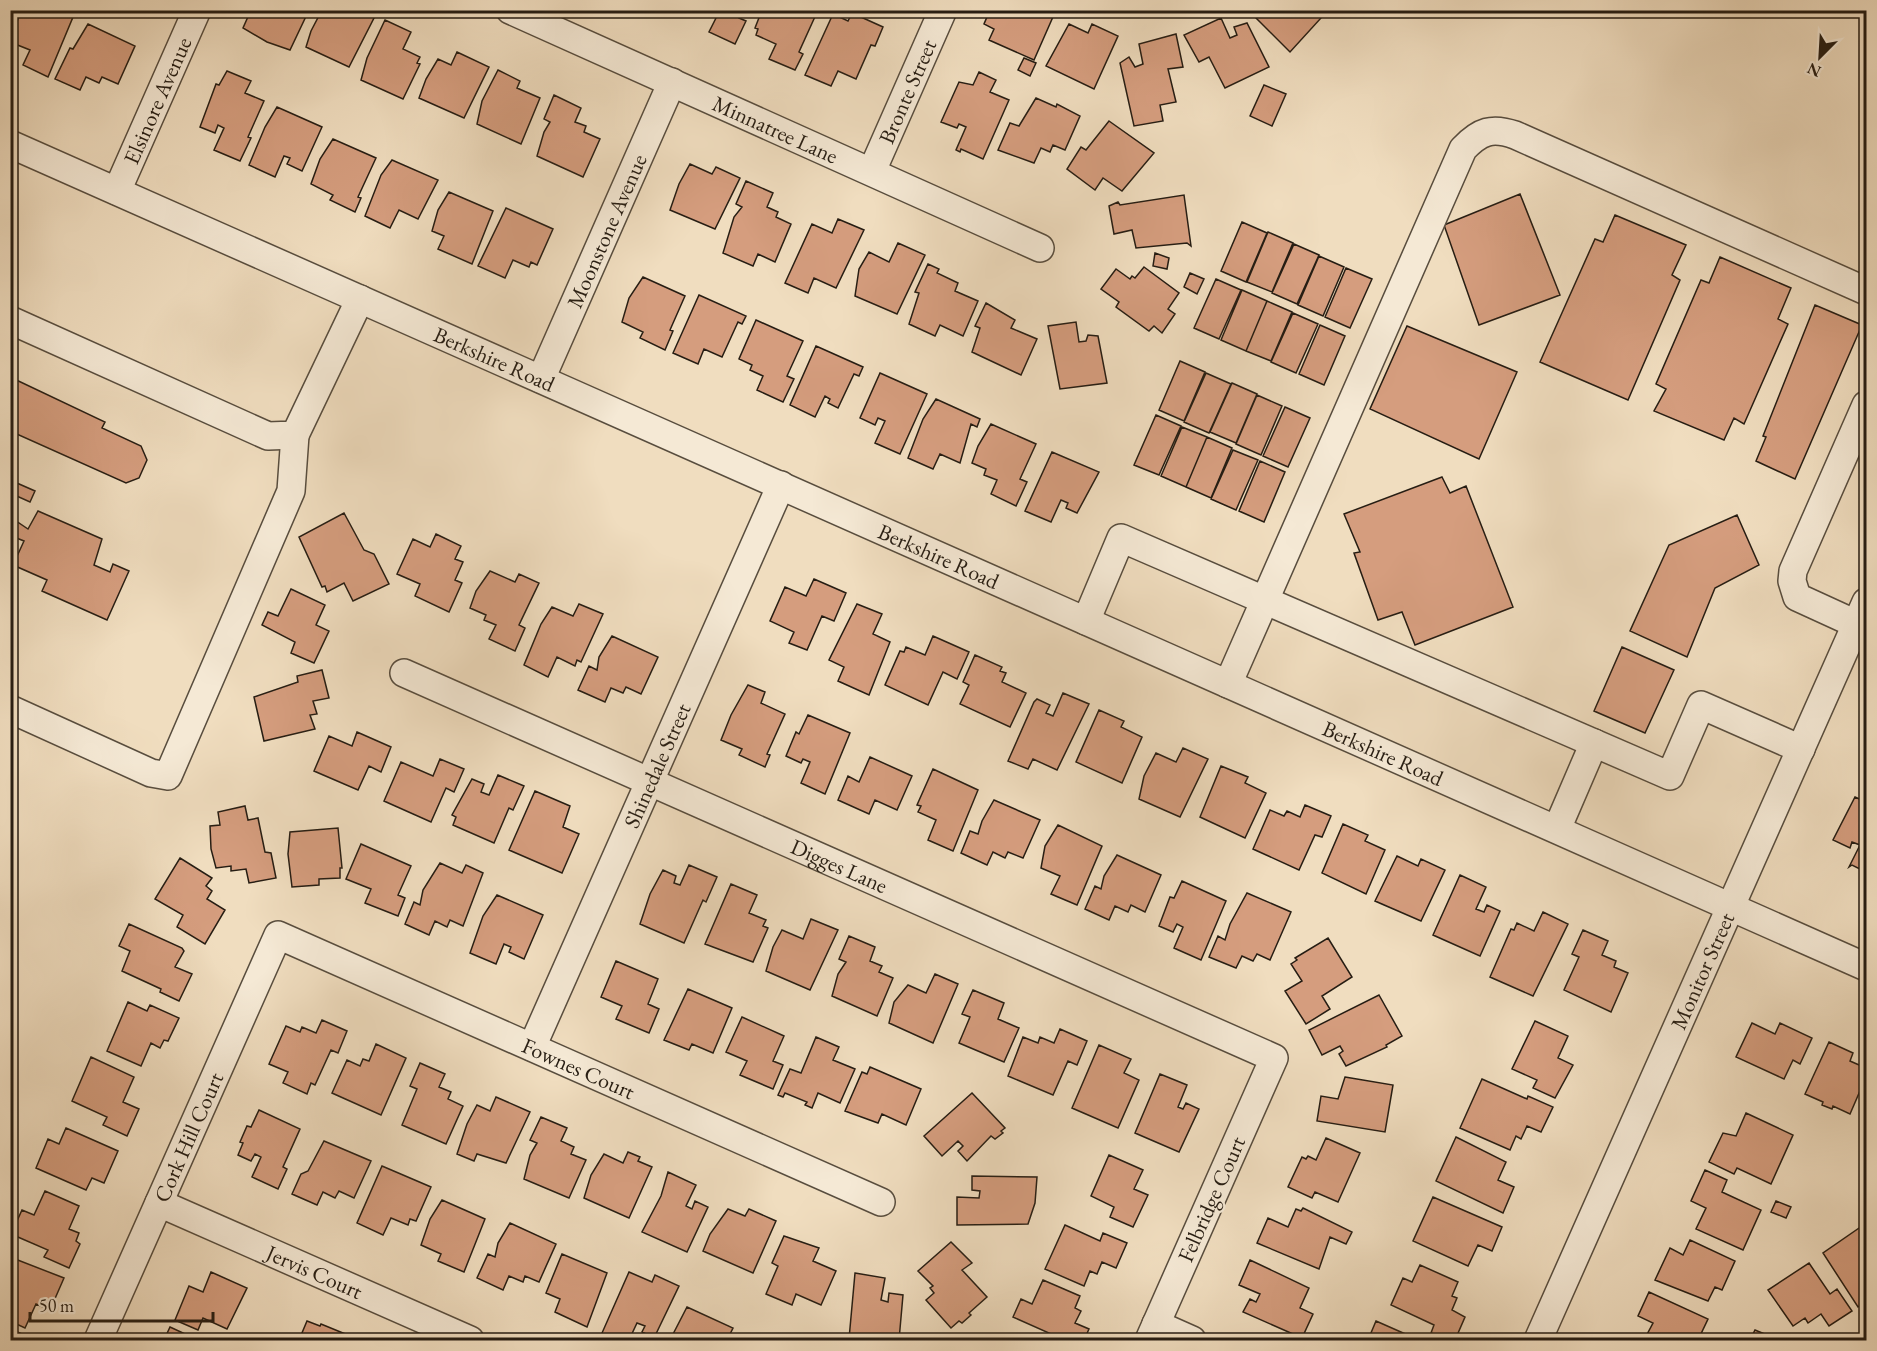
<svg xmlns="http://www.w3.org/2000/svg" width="1877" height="1351" font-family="'EB Garamond',serif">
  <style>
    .building { fill: #d59d7e; stroke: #261d13; stroke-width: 1.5 }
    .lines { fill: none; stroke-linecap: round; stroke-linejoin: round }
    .minor-casing { stroke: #584d3e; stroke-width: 30 }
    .minor { stroke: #f5e9d5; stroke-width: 27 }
    .labels { text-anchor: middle; stroke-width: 4.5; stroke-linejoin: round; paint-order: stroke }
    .street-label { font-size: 22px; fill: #261d13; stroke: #f5e9d5 }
  </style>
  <rect width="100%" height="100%" fill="#f0ddbf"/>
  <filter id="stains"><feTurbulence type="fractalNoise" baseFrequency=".00333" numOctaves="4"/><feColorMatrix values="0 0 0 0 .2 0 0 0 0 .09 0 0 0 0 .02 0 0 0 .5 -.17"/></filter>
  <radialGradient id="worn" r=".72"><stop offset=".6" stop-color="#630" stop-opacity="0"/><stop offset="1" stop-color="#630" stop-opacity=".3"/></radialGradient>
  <!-- building -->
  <path class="building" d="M21 10H59L73 17 48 77 23 65 30 50 10 42Z
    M251 10H309L290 50 267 42 243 28Z
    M322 10 337 15 339 10H363L375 16 349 67 306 47 311 31Z
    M702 10H742L739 18 746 21 735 44 709 32 716 18Z
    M762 10H818L799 52 803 54 795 70 769 59 776 44 756 35 758 29 755 28Z
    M990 10H1056L1034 60 989 40 994 29 984 24Z
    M1248 10H1316L1321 18 1290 52Z
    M852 13 883 27 875 46 871 45 856 79 838 71 831 86 805 75 833 14 848 21Z
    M1221 18 1230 38 1237 35 1234 27 1247 23 1269 67 1225 88 1209 57 1199 62 1184 35Z
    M385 20 411 32 403 49 420 57 417 63 420 64 403 99 361 80 367 58Z
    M88 24 135 46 118 84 102 77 99 83 86 77 80 90 55 79 70 48 73 49Z
    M1069 24 1088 33 1092 24 1118 36 1094 89 1046 66Z
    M1176 34 1183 67 1168 69 1176 102 1160 105 1163 121 1134 126 1120 63 1129 57 1135 67 1143 64 1139 44Z
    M457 52 489 67 464 118 419 98 426 79 438 59 451 65Z
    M1024 58 1036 63 1030 76 1018 70Z
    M498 70 520 81 517 88 540 98 521 144 477 124 482 101Z
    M227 71 251 81 245 93 264 101 248 137 251 138 240 161 214 150 224 128 218 125 215 133 200 127 216 84 219 85Z
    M979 72 996 80 990 92 1009 100 983 159 961 149 960 152 956 150 966 127 959 124 957 128 941 122 959 82 973 85Z
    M1264 85 1286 94 1272 126 1250 116Z
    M554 95 581 108 575 122 586 126 584 132 600 139 583 177 537 156 544 132 550 122 544 119Z
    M1036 98 1056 107 1057 104 1080 116 1065 150 1053 145 1050 152 1041 148 1034 163 998 150 1010 123 1019 126Z
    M277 107 322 127 302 171 287 164 290 158 284 156 275 177 249 165 265 127Z
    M1109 121 1154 153 1122 191 1103 178 1095 190 1067 169 1081 147 1086 150Z
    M333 139 376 158 358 197 361 198 355 212 330 200 333 195 311 184 320 159Z
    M392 160 438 180 418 219 399 210 390 228 365 216 381 175Z
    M690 164 712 174 716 167 740 178 715 229 670 210 679 184Z
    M746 181 773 193 767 207 778 212 776 217 791 224 775 262 758 254 753 266 723 253 734 217 742 207 736 204Z
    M449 192 493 211 472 264 438 249 444 236 432 231 438 210Z
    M1520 194 1560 295 1479 325 1444 225Z
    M1184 195 1191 246 1187 243 1136 248 1132 230 1114 234 1109 206 1118 202 1120 205Z
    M506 208 553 229 537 265 531 262 529 267 513 260 505 278 478 266Z
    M1615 215 1686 245 1672 275 1680 280 1628 400 1540 362 1595 239 1603 242Z
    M838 219 864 230 836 288 814 278 808 293 785 283 812 224 832 233Z
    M1242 222 1267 233 1246 282 1221 271Z
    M1268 232 1293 243 1272 292 1247 282Z
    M898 243 925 255 897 314 855 296 859 269 869 252 889 262Z
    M1294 244 1319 255 1297 304 1272 293Z
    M1155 253 1169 258 1167 269 1153 266Z
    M1319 256 1344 267 1323 316 1298 305Z
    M1720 257 1791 288 1778 319 1788 324 1744 424 1734 418 1724 440 1654 411 1666 389 1656 384 1701 280 1709 283Z
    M928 264 939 269 937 273 958 283 955 291 978 301 963 336 940 325 935 336 909 324 919 293 915 292Z
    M1144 267 1179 293 1168 309 1175 314 1162 333 1154 326 1149 331 1116 307 1119 302 1101 289 1116 269 1130 279 1132 276 1135 278Z
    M1346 268 1372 279 1350 328 1325 317Z
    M1190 273 1204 279 1197 294 1184 287Z
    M643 277 685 296 670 330 673 331 665 350 640 338 643 332 622 322 629 298Z
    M1216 279 1241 290 1219 339 1194 328Z
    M1242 290 1267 301 1246 351 1221 340Z
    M699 295 746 316 742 324 738 322 722 357 704 349 698 364 673 353Z
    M1267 301 1292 312 1271 361 1246 351Z
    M986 303 1015 320 1011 328 1037 339 1021 375 972 352 980 328 975 326Z
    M1815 305 1862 325 1795 479 1756 461 1766 437 1763 436Z
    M1293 313 1318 324 1296 373 1271 362Z
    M756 320 803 341 787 376 794 379 783 402 757 390 763 376 750 370 752 365 739 359Z
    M1076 322 1079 342 1086 341 1088 335 1098 336 1107 383 1060 389 1048 326Z
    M1320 325 1345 336 1324 385 1299 374Z
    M1407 326 1517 372 1479 459 1370 409Z
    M816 346 863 367 859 376 854 374 838 408 828 403 830 399 825 396 815 417 790 405Z
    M1180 361 1205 372 1184 421 1159 410Z
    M880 373 927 394 900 454 875 443 885 421 878 418 875 425 860 418Z
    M1206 373 1231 384 1209 433 1184 422Z
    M10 377 105 422 102 428 141 446 147 460 139 478 126 483 10 431Z
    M1232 383 1257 394 1236 443 1210 432Z
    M1257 395 1282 406 1261 455 1236 444Z
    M936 399 980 419 977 427 971 424 960 463 940 454 933 469 908 458 923 419Z
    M1285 407 1310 418 1288 467 1263 456Z
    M1156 415 1181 426 1159 475 1134 465Z
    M991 424 1036 444 1020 479 1027 482 1016 506 991 494 997 480 984 475 986 469 972 463 978 446Z
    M1182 427 1207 437 1186 487 1161 476Z
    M1207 437 1232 448 1211 498 1186 487Z
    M1233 450 1258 460 1236 510 1211 499Z
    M1052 452 1099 472 1077 513 1066 508 1068 503 1061 500 1051 522 1025 511Z
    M1260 461 1285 472 1264 522 1239 511Z
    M1442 477 1450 493 1466 486 1513 607 1415 645 1402 612 1378 620 1354 553 1360 552 1344 514Z
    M10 480 35 491 30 502 10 493Z
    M38 511 102 539 94 565 110 572 113 564 129 571 107 620 42 591 47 580 13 565 24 541 14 537 10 545V517L28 529Z
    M344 513 364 550 374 554 389 584 353 601 344 583 327 592 325 586 322 587 299 537Z
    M1737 515 1759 565 1715 588 1687 657 1630 631 1669 545Z
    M436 534 461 546 455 559 463 562 455 580 462 583 449 612 415 596 420 584 397 574 413 539 430 547Z
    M490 571 515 582 519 574 539 583 519 625 525 628 515 651 489 639 496 625 484 620 486 615 470 608 476 591Z
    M814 579 846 593 834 621 822 616 807 650 789 643 794 632 770 621 785 587 806 596Z
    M291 589 325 605 316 625 329 631 314 663 291 653 295 642 262 625 268 612 278 616Z
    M579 604 603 614 581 662 577 660 575 666 557 657 548 677 524 665 541 624 552 607 573 616Z
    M857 604 882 614 873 634 890 642 869 695 838 681 844 667 829 660Z
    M612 636 658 657 641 694 626 687 623 693 611 688 605 702 578 690 589 666 597 670 599 657Z
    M933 636 969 652 957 679 943 672 928 705 885 685 900 651 904 652 906 647 925 655Z
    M1622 647 1674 670 1645 733 1594 711Z
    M975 655 1002 667 1000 671 1006 673 1002 682 1026 693 1010 727 960 704 969 685 963 682Z
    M322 670 329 698 313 701 317 714 310 715 315 729 264 741 254 697 298 682 297 676Z
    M748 685 765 692 761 703 785 714 767 754 770 755 765 767 739 755 742 749 721 740 731 715Z
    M1063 693 1089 704 1057 770 1033 759 1028 769 1008 761 1034 702 1037 699 1050 705 1046 713 1053 716Z
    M1099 710 1124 721 1121 727 1142 737 1122 783 1076 762Z
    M808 715 850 733 825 794 801 783 810 762 803 759 801 763 786 756 796 732 799 734Z
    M357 732 391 747 381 772 369 766 358 790 314 771 329 736 352 746Z
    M1183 748 1208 759 1180 817 1139 799 1144 776 1156 753 1176 762Z
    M870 757 912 776 897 810 875 800 869 814 838 800 848 776 859 782Z
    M440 759 464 769 454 792 446 788 431 822 384 801 401 762 433 776Z
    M1221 766 1248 777 1245 783 1266 793 1245 838 1200 817Z
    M933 769 978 790 953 851 928 840 936 820 918 812 921 806 917 805Z
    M498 775 524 786 513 810 509 808 494 843 453 825 456 817 452 815 472 779 484 784 481 792 489 795Z
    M535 791 570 806 563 827 579 834 562 873 509 850Z
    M1855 797 1866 802V872L1852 865 1849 867 1860 845 1852 842 1850 848 1833 840Z
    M994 800 1040 820 1023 858 1008 852 1005 858 993 852 987 865 961 853 970 831 978 834 982 821Z
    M1305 805 1331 816 1322 837 1315 835 1299 870 1253 849 1270 810 1284 816 1287 811 1300 817Z
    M245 806 248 820 258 818 265 852 271 853 276 878 249 883 246 869 231 871V866L216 868 211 849 210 826 220 825 218 812Z
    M1343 824 1368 835 1365 841 1385 850 1366 894 1322 873Z
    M1058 825 1102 846 1077 905 1051 894 1060 876 1041 868 1045 846Z
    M338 828 342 868H340V878L319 879V885L292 887 288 854 290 832Z
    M361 844 411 866 398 895 405 898 398 916 365 903 371 889 346 879Z
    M1117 855 1161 875 1145 912 1131 905 1128 912 1115 906 1109 920 1085 909 1095 886 1101 889 1104 876Z
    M1397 856 1418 866 1421 859 1445 870 1421 921 1375 901Z
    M180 858 212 878 206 886 212 891 207 899 225 910 205 944 177 927 183 915 155 899Z
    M440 863 462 873 466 865 483 873 463 926 450 920 447 927 435 921 429 935 405 924 414 902 420 905 423 890Z
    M689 865 717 877 706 902 703 900 684 943 640 924 650 894 663 870 676 876 674 883 680 885Z
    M1460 875 1486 887 1476 909 1484 912 1487 905 1500 911 1480 956 1433 935Z
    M1182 881 1226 901 1201 960 1174 948 1183 927 1177 924 1173 932 1159 926 1170 897 1174 898Z
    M731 884 757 895 749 913 766 920 763 926 768 928 753 962 705 944Z
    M1247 893 1291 912 1270 960 1257 954 1253 961 1242 956 1236 968 1209 957 1218 936 1225 940 1230 924Z
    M497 895 543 915 524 959 509 952 511 947 504 944 496 964 470 953 483 916Z
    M1543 912 1568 924 1533 996 1490 977 1511 929 1514 930 1517 923 1534 931Z
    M811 919 838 930 810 990 766 971 773 947 782 930 803 939Z
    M129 924 182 948 184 951 175 967 192 974 179 1001 160 992 161 989 122 971 130 951 119 946Z
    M1583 930 1608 941 1602 955 1616 961 1614 967 1628 973 1611 1012 1564 990 1579 957 1572 954Z
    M849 936 875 947 870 961 882 966 879 972 893 978 877 1016 832 996 838 974 846 962 839 959Z
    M1328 938 1352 977 1322 996 1330 1009 1306 1024 1285 991 1302 981 1291 964 1297 960 1295 958Z
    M616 961 658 979 648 1004 659 1009 649 1033 616 1019 622 1006 601 997Z
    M935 974 958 984 933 1043 889 1023 894 1002 908 985 926 993Z
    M688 989 732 1008 713 1053 692 1044 689 1050 664 1040Z
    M973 990 1004 1003 998 1019 1019 1028 1004 1062 959 1043 970 1017 962 1014Z
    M1379 995 1402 1036 1386 1045 1387 1047 1346 1066 1339 1054 1343 1051 1340 1046 1322 1055 1309 1030Z
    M128 1002 147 1011 150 1005 179 1018 168 1041 164 1040 160 1048 151 1043 141 1066 107 1051Z
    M742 1017 784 1036 773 1061 783 1065 773 1089 740 1075 747 1061 726 1052Z
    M322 1020 347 1031 338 1053 331 1050 315 1085 311 1083 307 1094 283 1083 288 1072 269 1064 286 1026 300 1032 302 1027 316 1033Z
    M1535 1021 1568 1036 1558 1058 1573 1065 1555 1098 1533 1088 1537 1080 1512 1069Z
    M1752 1023 1775 1034 1780 1023 1812 1038 1800 1064 1793 1060 1784 1079 1736 1057Z
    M1060 1029 1087 1041 1077 1065 1068 1061 1053 1095 1008 1076 1023 1037 1038 1043 1040 1037 1054 1043Z
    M816 1037 839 1047 833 1060 855 1069 840 1103 818 1093 812 1108 805 1105 807 1102 785 1093 783 1097 778 1095 790 1069 801 1073Z
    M1829 1042 1853 1053 1850 1061 1866 1068V1077L1850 1114 1833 1106 1832 1109 1822 1105 1823 1102 1805 1094Z
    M376 1044 406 1058 381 1115 332 1093 347 1060 360 1066 363 1059 369 1061Z
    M1099 1045 1131 1059 1124 1073 1139 1080 1118 1128 1072 1108Z
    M91 1057 134 1077 123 1102 139 1109 127 1136 103 1125 107 1117 72 1101Z
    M420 1063 445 1074 439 1087 451 1092 448 1099 463 1106 446 1144 402 1125 417 1089 410 1086Z
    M870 1067 921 1089 906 1125 882 1114 878 1123 845 1111 862 1072 867 1074Z
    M1160 1074 1187 1085 1178 1107 1183 1109 1186 1103 1199 1109 1179 1152 1135 1133Z
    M1345 1077 1393 1085 1385 1132 1317 1121 1321 1096 1338 1099Z
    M1482 1079 1527 1099 1528 1096 1553 1107 1541 1132 1527 1126 1521 1139 1516 1136 1510 1150 1460 1128Z
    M972 1093 1005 1128 1001 1131 1003 1133 995 1139 991 1136 967 1161 958 1151 963 1146 958 1141 942 1156 924 1136Z
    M496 1097 530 1112 506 1163 477 1154 474 1161 457 1154 467 1124 477 1105 490 1111Z
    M259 1110 300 1129 283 1167 287 1169 278 1189 252 1177 261 1157 255 1154 251 1161 238 1155 243 1143 240 1142 247 1126 251 1127Z
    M1746 1113 1793 1135 1771 1184 1737 1168 1734 1174 1709 1162 1723 1133 1736 1136Z
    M541 1117 567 1128 561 1141 574 1147 571 1154 586 1160 569 1198 524 1179 530 1155 537 1143 530 1140Z
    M66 1128 118 1151 104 1183 92 1178 86 1190 36 1168 48 1139 59 1144Z
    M1456 1137 1506 1162 1498 1180 1514 1187 1503 1213 1436 1181Z
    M1326 1138 1360 1153 1338 1202 1315 1192 1312 1198 1288 1187 1302 1157 1306 1159 1308 1156 1316 1160Z
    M324 1141 371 1161 354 1198 339 1191 335 1198 323 1192 317 1205 292 1194 301 1174 308 1171Z
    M628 1152 640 1157 638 1161 652 1167 629 1218 584 1198 591 1175 604 1154 623 1163Z
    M1109 1155 1143 1170 1134 1189 1148 1195 1133 1227 1110 1217 1114 1207 1091 1196Z
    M382 1166 431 1187 416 1221 410 1219 408 1225 391 1218 383 1235 357 1223Z
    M1705 1170 1727 1180 1722 1192 1761 1210 1743 1250 1696 1229 1706 1208 1691 1201Z
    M668 1172 696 1185 686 1206 692 1209 695 1201 708 1207 687 1252 642 1232 661 1196Z
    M972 1176 1037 1177 1035 1203 1028 1224 957 1225V1197L979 1198 980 1191 972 1190Z
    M45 1191 79 1206 69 1229 79 1233 76 1241 80 1244 69 1268 44 1257 48 1250 11 1234 22 1210 34 1215Z
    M1433 1197 1502 1227 1492 1251 1478 1245 1468 1266 1413 1241Z
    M442 1200 485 1219 464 1272 438 1261 441 1254 421 1245 430 1219Z
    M1776 1201 1791 1207 1786 1218 1771 1212Z
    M1303 1208 1352 1232 1346 1244 1330 1237 1319 1269 1257 1243 1268 1218 1288 1227 1296 1209 1301 1211Z
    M728 1209 745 1216 749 1209 776 1221 753 1273 703 1251 710 1234Z
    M510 1223 556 1244 539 1282 525 1276 523 1282 509 1276 503 1290 477 1278 488 1254 495 1257 498 1243Z
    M1065 1225 1100 1241 1103 1233 1127 1243 1116 1268 1102 1262 1097 1274 1090 1271 1084 1286 1045 1269Z
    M1862 1226 1866 1233V1301L1858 1307 1823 1253Z
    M784 1236 819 1248 813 1261 836 1271 821 1305 796 1294 792 1305 766 1294 778 1266 772 1263Z
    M1690 1240 1735 1261 1722 1290 1715 1287 1708 1301 1655 1280 1670 1248 1683 1255Z
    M951 1242 972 1263 962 1270 987 1297 969 1313 971 1315 962 1323 959 1321 951 1328 926 1300 934 1293 930 1288 933 1286 918 1271Z
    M562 1254 607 1273 587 1327 555 1312 560 1299 546 1293Z
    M10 1257 64 1278 50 1310 36 1304 25 1328 10 1321Z
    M1250 1260 1309 1288 1300 1308 1313 1314 1302 1338 1243 1312 1250 1299 1256 1302 1260 1294 1239 1285Z
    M1809 1263 1830 1294 1837 1289 1852 1311 1829 1326 1821 1314 1808 1323 1805 1318 1793 1326 1768 1290Z
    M1420 1265 1458 1282 1452 1296 1457 1298 1452 1310 1465 1317 1455 1340 1431 1333 1434 1325 1391 1305 1403 1278 1412 1282Z
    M211 1272 247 1288 227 1329 203 1318 198 1330 175 1320 189 1286 203 1292Z
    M629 1272 652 1282 655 1275 679 1286 654 1338 642 1332 645 1326 637 1323 629 1340H618L602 1333Z
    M855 1273 885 1278 881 1300 888 1302 889 1293 903 1295 899 1340 849 1339Z
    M1043 1280 1080 1296 1075 1308 1081 1311 1075 1323 1089 1329 1084 1340H1056L1058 1337 1013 1317 1021 1299 1032 1304Z
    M1649 1292 1708 1319 1698 1340H1644L1653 1323 1638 1316Z
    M687 1307 733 1328 727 1340H670Z
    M307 1321 320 1326 321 1324 360 1340H299Z
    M1376 1321 1419 1340H1368Z
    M170 1327 194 1338 193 1340H164Z
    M10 1329 22 1334 19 1340H10Z
    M1755 1330 1779 1340H1750Z"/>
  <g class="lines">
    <defs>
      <g id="minor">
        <path id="s1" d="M510 10 1040 248"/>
        <path id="s2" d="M10 144 1866 967"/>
        <path id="s3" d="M872 171 943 10"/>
        <path id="s4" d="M117 191 197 10"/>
        <path d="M10 320 268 436 295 435 360 299"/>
        <path id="s5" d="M541 379 672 82"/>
        <path d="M1086 621 1121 538 1670 776 1701 705 1801 749"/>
        <path d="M1856 624 1797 597 1792 581 1793 571 1866 405"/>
        <path id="s6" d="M404 673 1274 1058 1149 1340"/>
        <path d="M1228 684 1463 149C1480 131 1492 127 1515 135L1866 291"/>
        <path d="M10 709 151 773 168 776 291 491 295 435"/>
        <path d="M1557 829 1594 743"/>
        <path id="s7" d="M532 1047 781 485"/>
        <path id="s8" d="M159 1203 470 1340"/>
        <path d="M1156 1324 1192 1340"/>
        <path id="s9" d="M98 1340 278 935 881 1202"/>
        <path id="s10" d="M1538 1340 1866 602"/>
      </g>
    </defs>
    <!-- minor casing -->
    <use href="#minor" class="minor-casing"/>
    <!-- minor -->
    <use href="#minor" class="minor"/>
  </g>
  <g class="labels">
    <!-- street labels -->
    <g class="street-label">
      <text dy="8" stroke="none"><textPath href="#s3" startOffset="87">Bronte Street</textPath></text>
      <text dy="8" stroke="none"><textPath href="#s4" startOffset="99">Elsinore Avenue</textPath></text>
      <text dy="8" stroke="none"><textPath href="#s1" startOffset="291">Minnatree Lane</textPath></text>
      <text dy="8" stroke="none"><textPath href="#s5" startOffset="162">Moonstone Avenue</textPath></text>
      <text dy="8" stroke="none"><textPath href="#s2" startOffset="530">Berkshire Road</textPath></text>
      <text dy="8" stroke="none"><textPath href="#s2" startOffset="1016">Berkshire Road</textPath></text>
      <text dy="8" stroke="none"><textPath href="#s2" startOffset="1502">Berkshire Road</textPath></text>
      <text dy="8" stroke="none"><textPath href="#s7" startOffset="308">Shinedale Street</textPath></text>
      <text dy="8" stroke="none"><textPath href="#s6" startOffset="476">Digges Lane</textPath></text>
      <text dy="8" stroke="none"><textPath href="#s10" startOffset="404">Monitor Street</textPath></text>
      <text dy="8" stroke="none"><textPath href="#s9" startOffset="772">Fownes Court</textPath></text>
      <text dy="8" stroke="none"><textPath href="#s9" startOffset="222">Cork Hill Court</textPath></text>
      <text transform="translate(1211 1199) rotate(-66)" y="8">Felbridge Court</text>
      <text dy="8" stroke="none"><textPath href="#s8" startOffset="170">Jervis Court</textPath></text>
    </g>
  </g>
  <!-- margin -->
  <rect width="1877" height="1351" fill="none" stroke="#f0ddbf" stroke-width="36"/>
  <rect x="12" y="12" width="1853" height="1327" fill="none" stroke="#261d13" stroke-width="3"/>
  <rect x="18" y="18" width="1841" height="1315" fill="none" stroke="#261d13" stroke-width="1.5"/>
  <!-- north arrow -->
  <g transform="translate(1820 57) rotate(204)" stroke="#f5e9d5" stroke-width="4.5" paint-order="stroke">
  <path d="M0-4.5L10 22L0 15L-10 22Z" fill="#261d13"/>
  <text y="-9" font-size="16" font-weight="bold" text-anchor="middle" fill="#261d13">N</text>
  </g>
  <!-- scale -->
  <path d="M30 1312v9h183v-9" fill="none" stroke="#261d13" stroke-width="3"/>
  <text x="39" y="1312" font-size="18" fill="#261d13" stroke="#f5e9d5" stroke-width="4.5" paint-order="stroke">50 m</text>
  <rect width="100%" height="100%" filter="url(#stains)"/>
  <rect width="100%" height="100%" fill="url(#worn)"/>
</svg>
